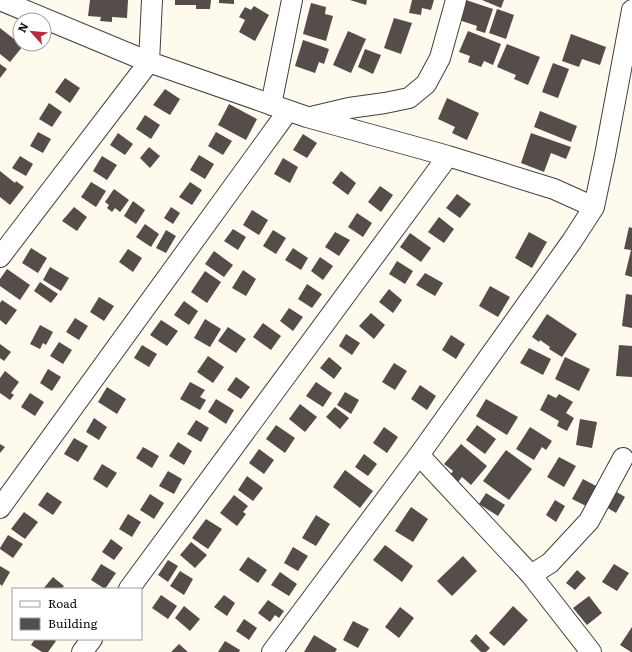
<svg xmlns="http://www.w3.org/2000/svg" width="632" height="652" font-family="Literata,serif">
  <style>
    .building { fill: #554d4a }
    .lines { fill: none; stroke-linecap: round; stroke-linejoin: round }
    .minor-casing { stroke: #404040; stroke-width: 22 }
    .minor { stroke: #fff; stroke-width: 20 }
  </style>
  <rect width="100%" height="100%" fill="#fefaed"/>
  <!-- building -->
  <path class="building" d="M90 0H128L127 18 112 17V22L100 21 101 17 88 16Z
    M175 0H211L210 9H196V5H175Z
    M219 0H234V4L219 3Z
    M350 0H367L366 5Z
    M412 0H434L431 10 422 8 421 15 409 13Z
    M466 0 493 9 485 33 476 30 477 26 459 20Z
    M482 0H504L501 8Z
    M311 3 326 7 325 14 333 16 326 41 303 34Z
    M254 6 269 15 255 41 239 32 245 20 239 17 245 7 251 10Z
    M497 9 514 15 506 39 489 33Z
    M394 18 412 23 401 54 384 48Z
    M0 28 23 46 10 62 0 54Z
    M348 31 366 39 351 73 333 65Z
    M468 31 501 44 493 65 484 61 481 67 468 62 470 56 459 52Z
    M571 34 606 47 600 65 582 59 579 67 562 61Z
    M303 40 329 49 324 64 319 62 315 73 295 66Z
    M507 44 540 57 528 85 514 79 516 75 497 67Z
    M365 49 381 55 373 74 358 67Z
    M553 63 569 69 558 98 542 92Z
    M0 64 7 69 0 78Z
    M65 78 80 88 70 103 55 92Z
    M165 89 180 99 170 115 153 105Z
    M447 98 479 113 467 140 452 133 455 127 438 119Z
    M49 103 62 112 52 127 39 119Z
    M229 104 257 119 246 140 218 125Z
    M540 111 577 126 571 142 534 127Z
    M145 115 160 125 151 139 136 129Z
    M38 132 51 139 43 153 30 146Z
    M216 132 232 141 223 155 208 146Z
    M118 133 133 144 125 155 110 145Z
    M531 133 571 147 566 159 551 153 544 172 521 163Z
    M303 134 317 143 307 158 293 150Z
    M149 147 160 156 150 168 140 158Z
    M199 155 214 164 205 179 190 170Z
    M20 156 33 164 26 176 12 168Z
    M102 156 117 165 107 180 93 171Z
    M283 158 298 167 290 183 274 174Z
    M0 171 15 183 16 181 24 187 10 205 0 197Z
    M341 171 356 183 348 195 332 183Z
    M91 182 106 191 96 207 81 197Z
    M190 182 202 190 192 205 179 197Z
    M380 186 393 195 381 212 368 202Z
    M114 189 129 200 120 212 115 208 112 212 107 208 109 205 105 202Z
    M457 194 471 204 460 218 446 208Z
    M133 201 145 210 136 224 124 216Z
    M74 207 87 217 77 231 62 221Z
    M171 207 180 213 173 224 164 218Z
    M252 210 268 220 259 235 243 225Z
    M357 213 372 223 363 237 348 227Z
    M439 217 454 229 444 243 428 232Z
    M145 224 159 234 151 247 136 237Z
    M629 227 632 228V277L625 275 631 250 624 249Z
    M233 229 246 237 238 250 224 241Z
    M166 230 176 236 166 253 156 248Z
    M273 230 286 238 276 254 263 246Z
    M335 232 350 240 339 256 325 247Z
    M529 232 547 242 532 268 515 258Z
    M410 233 431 248 421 262 400 247Z
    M31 248 47 258 38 273 22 263Z
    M293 248 308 258 301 270 285 260Z
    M128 249 142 258 133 272 119 262Z
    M214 251 233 265 224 277 205 264Z
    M320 257 333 266 323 280 311 271Z
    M397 261 413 271 405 284 389 274Z
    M50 267 69 278 61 291 43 280Z
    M7 269 30 285 20 300 0 286V279Z
    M243 270 256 279 246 296 232 288Z
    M205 271 221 282 207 303 191 292Z
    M425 273 443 283 435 296 416 285Z
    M40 282 58 294 51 303 34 291Z
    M307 284 322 294 312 308 298 299Z
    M490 286 510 297 498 317 479 306Z
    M389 289 402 300 393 313 379 302Z
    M626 294 632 295V328L622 326Z
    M99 297 114 306 104 321 90 312Z
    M2 300 17 310 6 325 0 320V303Z
    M184 301 198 311 189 325 174 315Z
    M289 308 303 317 293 331 280 321Z
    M371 313 385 325 374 339 359 326Z
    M547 314 577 334 562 357 549 349 550 347 540 340 539 342 532 337Z
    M75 318 88 326 79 340 66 332Z
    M205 319 221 329 210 347 194 338Z
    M161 320 178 331 167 346 150 335Z
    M263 323 281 336 271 350 253 337Z
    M40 325 53 332 46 345 43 343 40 349 30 344Z
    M228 327 246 339 236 353 218 341Z
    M346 334 360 343 352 355 339 346Z
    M451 335 465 344 456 359 442 350Z
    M59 342 72 350 63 364 50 356Z
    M0 344 11 352 4 361 0 358Z
    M142 345 157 354 149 367 134 358Z
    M619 345 632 346V377L616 376Z
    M529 348 551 359 543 375 520 363Z
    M208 356 224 367 213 383 197 372Z
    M329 357 342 368 334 379 320 368Z
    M565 357 590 369 579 391 555 379Z
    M394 363 407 371 395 390 382 382Z
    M48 369 61 377 52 391 40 383Z
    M5 371 19 382 11 393 14 395 10 400 0 393V378Z
    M236 377 250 387 241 399 227 390Z
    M190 382 205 390 200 397 206 400 200 410 180 399Z
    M316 382 332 393 323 407 306 396Z
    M420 385 436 396 427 410 411 399Z
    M107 387 126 399 117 414 98 402Z
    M345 392 359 400 351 414 337 405Z
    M30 393 44 402 35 416 21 407Z
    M548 394 556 398 559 394 573 402 566 413 574 418 567 431 557 426 559 421 540 410Z
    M216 399 234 410 226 424 208 412Z
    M486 399 518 417 507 435 476 416Z
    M300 404 317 417 305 432 289 419Z
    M335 407 349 418 340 429 326 417Z
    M94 418 107 427 99 440 86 432Z
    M580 419 597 422 592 448 576 445Z
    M196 420 209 428 201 442 187 434Z
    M276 425 295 438 285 453 266 439Z
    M477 425 496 439 485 454 466 440Z
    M384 427 398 437 387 453 373 443Z
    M530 427 552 441 546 450 542 447 534 460 516 449Z
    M74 438 88 446 78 462 64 454Z
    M178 442 192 451 184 465 169 456Z
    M0 444 5 447 0 453Z
    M461 444 487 466 471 485 462 477 458 482 450 475 453 471 444 464Z
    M143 447 159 456 152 468 136 458Z
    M259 449 274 460 264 474 249 463Z
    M506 450 532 469 509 500 483 481Z
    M364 454 377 464 368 476 355 467Z
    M559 457 576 466 564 487 547 477Z
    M102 464 117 473 107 488 93 479Z
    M345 470 373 491 360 508 333 487Z
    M168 471 182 479 174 494 159 486Z
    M247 476 263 488 253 501 238 490Z
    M583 479 598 487 588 507 572 499Z
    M615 491 625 497 616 513 606 507Z
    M47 492 62 502 53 515 38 505Z
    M486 493 505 505 498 516 479 504Z
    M150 494 164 503 154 519 140 510Z
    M234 495 248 506 243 512 246 514 237 526 220 513Z
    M555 500 565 506 556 522 546 515Z
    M411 507 428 519 413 542 395 531Z
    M24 512 38 522 25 539 11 529Z
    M128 514 141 522 132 537 119 529Z
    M316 515 330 524 316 546 302 538Z
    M206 519 222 529 208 549 192 538Z
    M8 535 23 544 13 558 0 549V548Z
    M111 539 123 548 114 560 102 552Z
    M191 542 207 555 195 568 180 555Z
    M385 545 413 566 402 582 373 560Z
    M293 547 308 556 298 571 284 563Z
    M463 556 477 571 452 596 437 581Z
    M248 557 267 570 258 583 239 570Z
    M168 560 178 566 168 582 158 575Z
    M101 564 116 573 105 589 91 580Z
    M614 564 629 573 617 591 602 582Z
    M0 566 10 572 2 586 0 584Z
    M577 570 586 578 575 590 566 583Z
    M180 571 193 579 184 595 170 586Z
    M280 572 297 584 289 596 271 585Z
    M53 577 64 586 61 589H43Z
    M161 595 177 606 168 619 152 608Z
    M224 595 235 603 227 616 214 607Z
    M589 596 602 613 587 625 573 608Z
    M268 600 284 611 279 618 275 615 270 622 258 613Z
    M184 606 200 619 190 631 175 618Z
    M513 606 528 620 504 646 489 633Z
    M400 607 414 618 399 638 385 627Z
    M244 619 257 628 249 640 236 631Z
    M353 621 369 629 358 648 343 640Z
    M632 627V652H631L620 645Z
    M476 634 490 648 486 652H481L470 641Z
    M314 635 337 649 335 652H304Z
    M35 639H53L56 641 48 652H42L31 645Z
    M225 641 240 650 239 652H218Z
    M179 644 188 652H171Z"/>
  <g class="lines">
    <defs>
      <path id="minor" d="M0 0 149 62 307 117 448 156 554 189 594 207
        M271 105 292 0
        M311 117 349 108 385 103 409 98 426 84 440 58 456 0
        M0 257 149 62 152 0
        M419 455 531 575 591 652
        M0 508 288 111
        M531 575 550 563 589 521 623 458
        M129 589 448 156
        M82 652 92 639
        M272 652 419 455 572 241 594 207 605 155 632 10"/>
    </defs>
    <!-- minor casing -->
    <use href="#minor" class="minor-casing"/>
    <!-- minor -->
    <use href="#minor" class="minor"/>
  </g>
  <!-- legend -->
  <rect x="12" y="588" width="130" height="52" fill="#ffffff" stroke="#9e9e9e"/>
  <rect x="20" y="601" width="20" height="6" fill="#ffffff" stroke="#9e9e9e"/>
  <text x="48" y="608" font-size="12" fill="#0d0d0d">Road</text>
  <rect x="20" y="618" width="20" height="12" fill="#554d4a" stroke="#9e9e9e"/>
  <text x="48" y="628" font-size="12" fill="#0d0d0d">Building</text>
  <!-- north arrow -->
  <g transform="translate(32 32) rotate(297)"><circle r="19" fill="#ffffff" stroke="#9e9e9e"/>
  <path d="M0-3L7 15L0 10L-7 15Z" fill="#b62c3c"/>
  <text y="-6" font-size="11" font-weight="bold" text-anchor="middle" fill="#0d0d0d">N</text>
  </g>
</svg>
